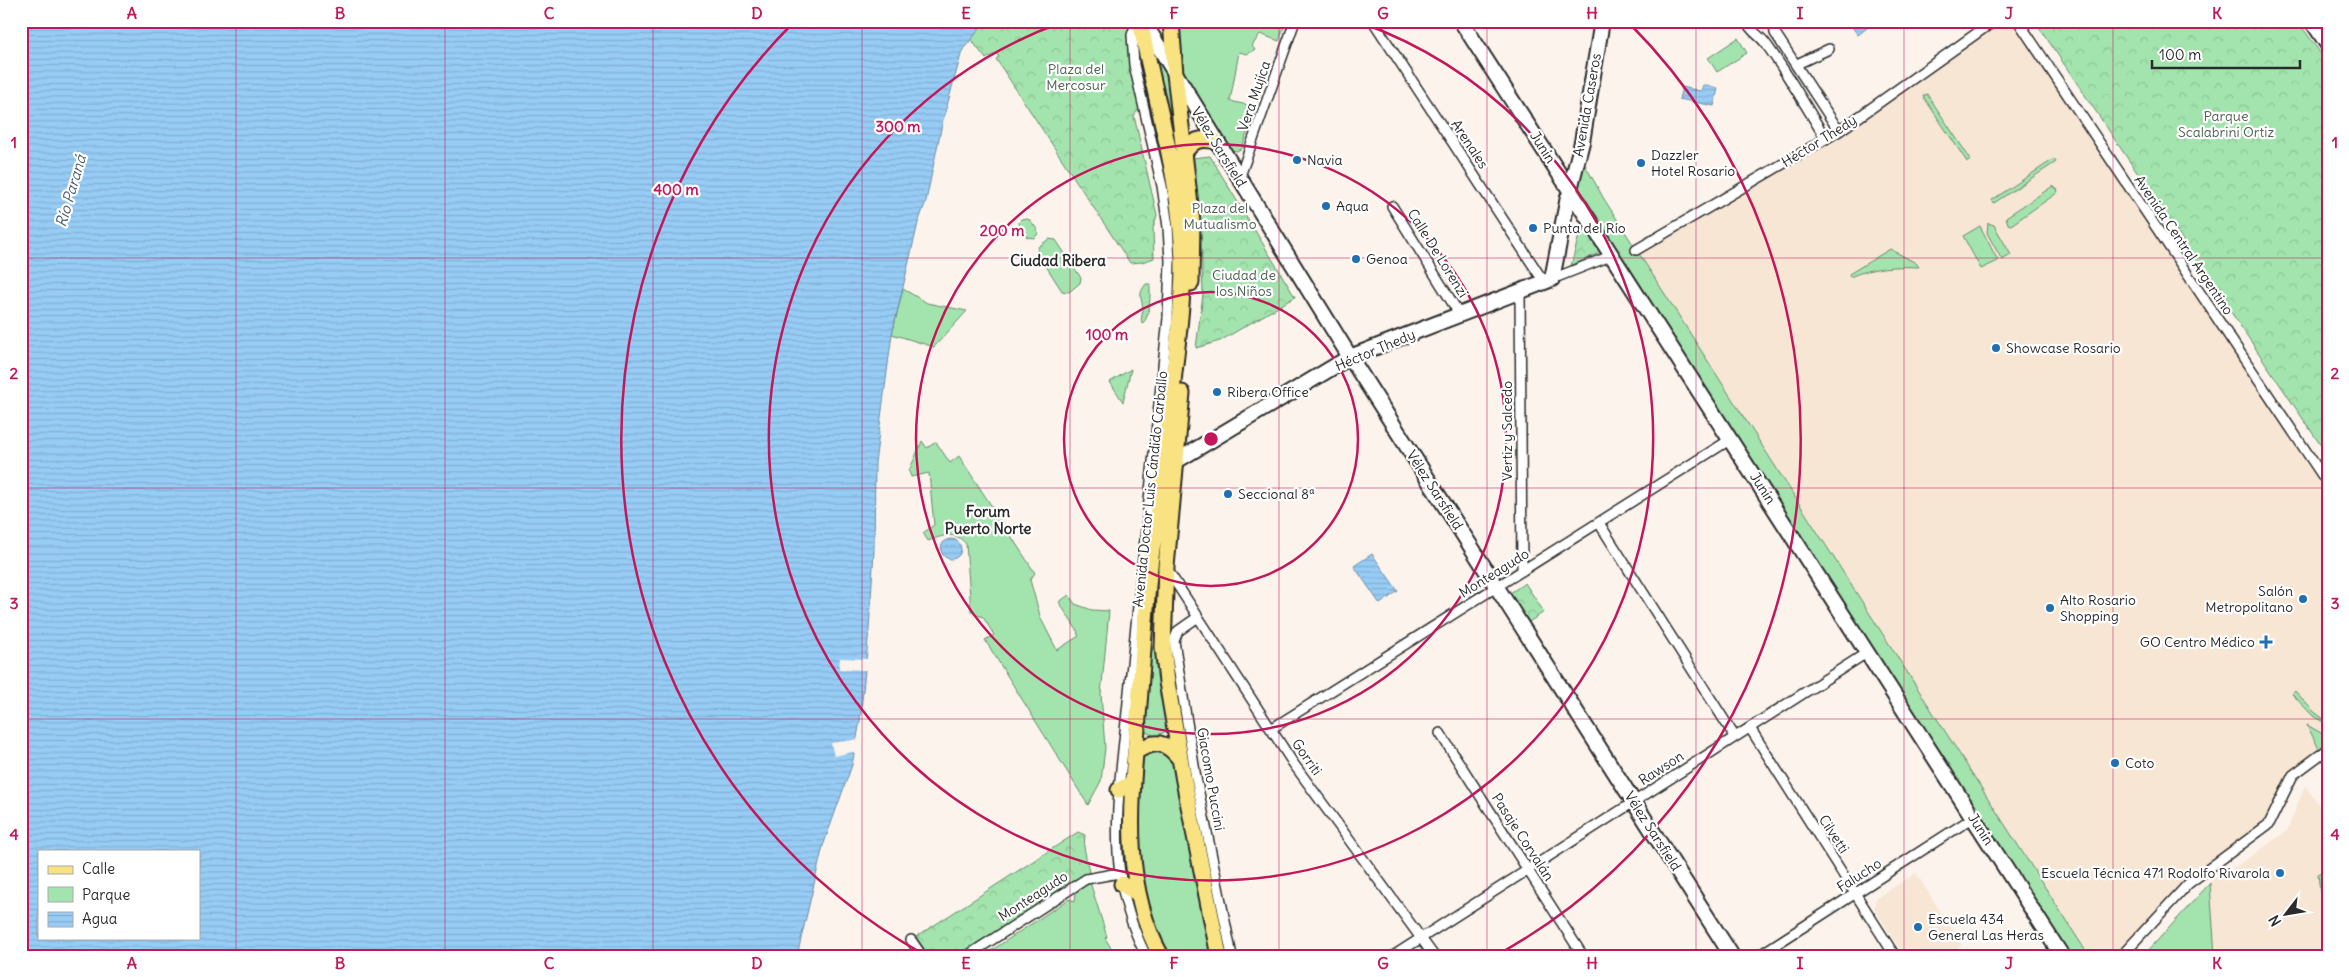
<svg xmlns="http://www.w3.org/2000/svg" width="2349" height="977" font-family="Delius,sans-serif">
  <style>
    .built { fill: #f8e6d5 }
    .green { fill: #a3e4ae; stroke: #67886c }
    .forest { fill: url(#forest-crowns); stroke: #67886c }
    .water { fill: url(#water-rules); stroke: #6c8ca4; fill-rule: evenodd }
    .pier { fill: #fcf4ec }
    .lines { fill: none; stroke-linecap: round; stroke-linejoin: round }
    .minor-casing { stroke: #2b2b2b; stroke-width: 12 }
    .secondary-casing { stroke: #2b2b2b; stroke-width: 18 }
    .primary-casing { stroke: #2b2b2b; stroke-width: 19 }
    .minor { stroke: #fff; stroke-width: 9 }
    .secondary { stroke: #fff; stroke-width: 14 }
    .primary { stroke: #f8e281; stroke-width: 15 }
    .grid { fill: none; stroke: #c2185b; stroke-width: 1; stroke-opacity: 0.55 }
    .ring { fill: none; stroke: #c2185b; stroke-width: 2.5 }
    .poi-dot { fill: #1f6fb2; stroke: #fff; stroke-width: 2 }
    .labels { text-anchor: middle; stroke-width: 4.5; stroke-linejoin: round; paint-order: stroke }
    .park-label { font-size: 14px; fill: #4f6252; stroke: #fff }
    .street-label { font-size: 14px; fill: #2b2b2b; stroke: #fff }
    .poi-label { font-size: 14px; fill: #2b2b2b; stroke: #fff; text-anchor: start }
    .water-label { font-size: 15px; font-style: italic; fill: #4b5b68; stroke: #fff }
    .neighbourhood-label { font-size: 15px; font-weight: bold; fill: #2b2b2b; stroke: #fff }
    .centre { fill: #c2185b; stroke: #fff; stroke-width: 2.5 }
    .ring-label { font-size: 15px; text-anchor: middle; font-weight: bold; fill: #c2185b; stroke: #fff; stroke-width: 4.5; stroke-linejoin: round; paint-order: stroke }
    .neatline { fill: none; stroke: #c2185b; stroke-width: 2 }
    .grid-label { font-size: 16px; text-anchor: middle; font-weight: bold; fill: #c2185b }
  </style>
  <defs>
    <pattern id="forest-crowns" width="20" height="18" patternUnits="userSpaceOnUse" patternTransform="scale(1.25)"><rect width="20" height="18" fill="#a3e4ae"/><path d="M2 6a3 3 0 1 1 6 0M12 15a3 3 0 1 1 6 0" fill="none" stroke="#8cc496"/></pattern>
    <pattern id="water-rules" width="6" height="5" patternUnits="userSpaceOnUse" patternTransform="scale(1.25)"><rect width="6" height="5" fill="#97ccf5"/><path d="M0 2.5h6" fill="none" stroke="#82afd2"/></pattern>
  </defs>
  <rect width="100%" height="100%" fill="#fcf4ec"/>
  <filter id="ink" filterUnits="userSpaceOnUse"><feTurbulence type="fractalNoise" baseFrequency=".02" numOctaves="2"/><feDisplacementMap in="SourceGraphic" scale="10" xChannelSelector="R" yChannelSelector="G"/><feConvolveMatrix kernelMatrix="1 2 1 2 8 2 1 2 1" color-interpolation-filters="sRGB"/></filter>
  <g filter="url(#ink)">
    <!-- built -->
    <path class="built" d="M1994 21H2018L2328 484V749L2293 775 2269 824 2188 884 2121 956H2089L1636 250 1826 139Z
      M2305 785 2328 818V956H2142L2214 878 2233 877 2232 869 2287 831Z
      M1916 873 1962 945 1945 956H1904L1874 908 1876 898Z"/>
    <!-- green -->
    <path class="green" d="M1176 21H1286L1279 41 1260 34 1252 46 1255 50 1247 54 1239 52 1230 101 1256 107 1242 148 1237 151 1231 150 1185 75 1181 64Z
      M1738 38 1747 53 1717 72 1708 58Z
      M1156 55 1171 80 1188 222 1152 58Z
      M1142 58 1171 190 1179 277 1161 432 1174 280V249L1170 215 1137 59Z
      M1927 94 1971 160 1967 162 1923 96Z
      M1579 154 1604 199 2089 956H2062L1570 189Z
      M2054 159 2056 162 1994 203 1992 200Z
      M2053 186 2058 190 2057 193 2011 225 2008 224 2006 217Z
      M1023 218 1030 220 1037 229 1038 234 1034 238 1027 237 1020 227 1019 222Z
      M1988 223 1994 225 2011 255 2002 260 1987 233Z
      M1980 226 1998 261 1981 269 1963 236Z
      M1049 239 1056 240 1081 278 1080 283 1069 292 1062 291 1037 252 1038 247Z
      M1890 249 1916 263 1919 267C1895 266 1872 267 1850 277L1849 274Z
      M1146 284H1150C1150 296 1151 316 1142 324 1140 318 1143 314 1143 308 1141 296 1138 294 1146 284Z
      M903 289 927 303 967 311 934 347 892 334Z
      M1131 369 1123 402 1110 382Z
      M922 441 927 448 936 442 950 463 959 456 1035 573 1030 580 1041 619 1057 650 1079 636 1077 633 1078 632 1059 602 1069 595 1075 604 1092 610 1109 611 1101 694 1105 748 1101 781 1088 805 985 640 994 635 983 617 974 614 971 611 966 544C955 530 942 536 928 541L923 533 934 525 929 473 911 477 909 471Z
      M1155 648 1158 652 1171 729 1156 736 1142 731 1151 657 1152 650Z
      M2295 691 2313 711 2328 722V725L2313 716 2292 694Z
      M2307 725 2328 737V743L2319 749Z
      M1155 748 1173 758 1210 942 1209 948 1202 956H1176C1154 944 1136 875 1136 850 1136 820 1139 788 1141 758L1148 749Z
      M2328 873V956H2327L2318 874Z
      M1090 882 1107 937 1105 938 1116 956H983L1069 899 1075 901 1076 891Z
      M2210 883 2215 956H2142L2147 952Z"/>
    <!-- forest -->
    <path class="forest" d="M982 21H1130L1129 52 1140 106 1134 116 1157 215 1153 228 1154 258 1142 262 1130 263 996 59 999 57 996 53 986 59 970 38 978 31Z
      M2035 21H2298L2328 64V456Z
      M1210 156 1295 297 1220 341 1196 348 1203 294 1201 236 1192 158Z
      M1584 223 1601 252 1571 266 1579 235Z
      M1525 583 1544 612 1529 622 1510 593Z
      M1078 832 1085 835 1084 847 1089 872 959 956H929L916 937Z"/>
    <!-- water -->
    <path class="water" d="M21 21H982L978 31 962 51 942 124 926 201 918 223 892 334 875 463 874 551 869 630 860 721 852 765 823 846 797 956H21ZM39 851H199V938H39Z
      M1851 21H1876L1858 35 1849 23Z
      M1703 85 1718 88 1714 106 1679 99 1682 87 1701 91Z
      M941 549a10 10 0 1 1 20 0a10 10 0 1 1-20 0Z
      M1372 554 1398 591 1380 604 1354 566Z"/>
    <!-- pier -->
    <path class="pier" d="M840 658 868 659 867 670 839 669Z
      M860 739 857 751 834 756 831 743Z"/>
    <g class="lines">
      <defs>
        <path id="minor" d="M1137 21 1132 35 1134 65 1162 186 1168 227 1170 261 1168 318 1120 779C1114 845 1116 895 1146 956
          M1373 21 1544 282
          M1746 21C1751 32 1760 35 1766 44 1788 74 1806 107 1826 139
          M1774 21 1775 33 1839 131
          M2018 21 2328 484
          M1797 64 1829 49
          M1239 179 1295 21
          M1392 206 1460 315
          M1636 250 1839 131 1994 21
          M1552 279 1613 255
          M1520 292 1522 571
          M1599 523 1735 737
          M1167 569 1293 763 1434 956
          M1198 617 1178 631 1174 641 1196 778 1232 956
          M1750 728 1895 956
          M1271 729 1731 439
          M1440 733 1583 956
          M911 940 922 956
          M967 956 1086 879 1119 873
          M1393 956 1868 652
          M1758 956 1974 817
          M2121 956 2188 884 2269 824 2293 775 2328 749"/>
        <path id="secondary" d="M1143 21 1350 357 1732 956
          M1461 21 2062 956
          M2312 21 2328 45
          M1570 189 1582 142 1602 21
          M1168 466 1350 357 1552 279 1568 197"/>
        <path id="primary" d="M1140 21C1155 99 1182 185 1183 264 1183 301 1178 337 1174 373 1168 435 1160 496 1151 557 1145 606 1143 656 1139 704 1133 788 1118 878 1161 956
          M1171 21 1175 74 1192 222 1191 283
          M1184 153C1193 140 1200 137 1215 141
          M1182 393 1166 567 1163 647 1167 682 1184 781 1219 956
          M1135 752C1155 739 1166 741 1180 759
          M1119 790 1132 783
          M1122 884 1138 894"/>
      </defs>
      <!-- minor casing -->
      <use href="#minor" class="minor-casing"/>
      <!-- secondary casing -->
      <use href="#secondary" class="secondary-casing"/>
      <!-- primary casing -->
      <use href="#primary" class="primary-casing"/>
      <!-- minor -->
      <use href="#minor" class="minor"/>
      <!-- secondary -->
      <use href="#secondary" class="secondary"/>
      <!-- primary -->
      <use href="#primary" class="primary"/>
    </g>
  </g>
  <!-- grid -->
  <path class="grid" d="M236 21V956M445 21V956M653 21V956M862 21V956M1070 21V956M1279 21V956M1487 21V956M1696 21V956M1904 21V956M2113 21V956M21 258H2328M21 488H2328M21 719H2328"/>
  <!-- distance rings -->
  <g class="ring">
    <circle cx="1211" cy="439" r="147"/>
    <circle cx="1211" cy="439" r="295"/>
    <path d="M1359 22A442 442 0 1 1 1063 22"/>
    <path d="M925 955A590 590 0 0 1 794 22M1628 22A590 590 0 0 1 1497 955"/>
  </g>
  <!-- markers -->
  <g class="poi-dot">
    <circle cx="1297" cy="160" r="5"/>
    <circle cx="1641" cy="163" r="5"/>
    <circle cx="1326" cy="206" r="5"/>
    <circle cx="1533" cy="228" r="5"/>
    <circle cx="1356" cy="259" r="5"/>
    <circle cx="1996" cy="348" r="5"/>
    <circle cx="1217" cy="392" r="5"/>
    <circle cx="1228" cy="494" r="5"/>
    <circle cx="2303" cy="599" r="5"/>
    <circle cx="2050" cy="608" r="5"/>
    <path d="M2263.5 634.5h5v5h5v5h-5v5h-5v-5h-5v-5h5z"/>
    <circle cx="2115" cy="763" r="5"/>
    <circle cx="2280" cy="873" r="5"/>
    <circle cx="1918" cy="927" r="5"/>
  </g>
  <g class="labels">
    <!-- park labels -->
    <g class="park-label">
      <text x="1076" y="74">Plaza del<tspan x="1076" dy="16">Mercosur</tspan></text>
      <text x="2226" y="121">Parque<tspan x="2226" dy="16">Scalabrini Ortiz</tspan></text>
      <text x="1220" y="213">Plaza del<tspan x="1220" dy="16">Mutualismo</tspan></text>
      <text x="1244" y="280">Ciudad de<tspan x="1244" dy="16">los Niños</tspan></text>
    </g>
    <!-- street labels -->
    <g class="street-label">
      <text transform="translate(1254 96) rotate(-71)" y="5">Vera Mujíca</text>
      <text transform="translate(1587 105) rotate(-80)" y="5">Avenida Caseros</text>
      <text transform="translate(1819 141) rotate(-32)" y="5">Héctor Thedy</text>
      <text transform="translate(1470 144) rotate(57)" y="5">Arenales</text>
      <text transform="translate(1219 147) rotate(58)" y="5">Vélez Sarsfield</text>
      <text transform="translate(1543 147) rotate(57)" y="5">Junín</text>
      <text transform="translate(2184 245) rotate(56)" y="5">Avenida Central Argentino</text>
      <text transform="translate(1438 253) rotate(58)" y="5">Calle De Lorenzi</text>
      <text transform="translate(1375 350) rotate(-23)" y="5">Héctor Thedy</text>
      <text transform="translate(1507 431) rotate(-90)" y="5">Vertiz y Salcedo</text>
      <text transform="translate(1763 488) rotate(57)" y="5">Junín</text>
      <text transform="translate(1150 489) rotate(-84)" y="5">Avenida Doctor Luis Cándido Carballo</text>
      <text transform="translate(1435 490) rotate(57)" y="5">Vélez Sarsfield</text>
      <text transform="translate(1494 573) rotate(-32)" y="5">Monteagudo</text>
      <text transform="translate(1307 757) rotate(55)" y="5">Gorriti</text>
      <text transform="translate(1661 768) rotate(-33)" y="5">Rawson</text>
      <text transform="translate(1211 779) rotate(80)" y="5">Giacomo Puccini</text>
      <text transform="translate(1981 829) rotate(57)" y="5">Junín</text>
      <text transform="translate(1653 831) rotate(57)" y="5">Vélez Sarsfield</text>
      <text transform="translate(1834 834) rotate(57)" y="5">Cilvetti</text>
      <text transform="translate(1523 837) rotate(57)" y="5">Pasaje Corvalán</text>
      <text transform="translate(1859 875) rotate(-33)" y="5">Falucho</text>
      <text transform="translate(1033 896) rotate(-33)" y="5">Monteagudo</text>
    </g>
    <!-- poi labels -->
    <g class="poi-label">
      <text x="1651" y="160">Dazzler<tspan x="1651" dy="16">Hotel Rosario</tspan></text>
      <text x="1307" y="165">Navia</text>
      <text x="1336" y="211">Aqua</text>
      <text x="1543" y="233">Punta del Río</text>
      <text x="1366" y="264">Genoa</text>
      <text x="2006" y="353">Showcase Rosario</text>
      <text x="1227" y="397">Ribera Office</text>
      <text x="1238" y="499">Seccional 8ª</text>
      <text x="2293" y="596" text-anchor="end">Salón<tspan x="2293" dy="16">Metropolitano</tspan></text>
      <text x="2060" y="605">Alto Rosario<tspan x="2060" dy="16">Shopping</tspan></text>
      <text x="2255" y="647" text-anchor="end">GO Centro Médico</text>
      <text x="2125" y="768">Coto</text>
      <text x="2270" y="878" text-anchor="end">Escuela Técnica 471 Rodolfo Rivarola</text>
      <text x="1928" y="924">Escuela 434<tspan x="1928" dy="16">General Las Heras</tspan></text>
    </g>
    <!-- water labels -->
    <g class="water-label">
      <text transform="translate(71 191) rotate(-74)" y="5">Río Paraná</text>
    </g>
    <!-- neighbourhood labels -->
    <g class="neighbourhood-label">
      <text x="1058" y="266">Ciudad Ribera</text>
      <text x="988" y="517">Forum<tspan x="988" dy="17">Puerto Norte</tspan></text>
    </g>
  </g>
  <circle cx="1211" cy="439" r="8" class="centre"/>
  <g class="ring-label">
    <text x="898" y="132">300 m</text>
    <text x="676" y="195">400 m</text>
    <text x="1002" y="236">200 m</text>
    <text x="1107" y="340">100 m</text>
  </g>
  <!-- margin -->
  <rect width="2349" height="977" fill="none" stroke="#fff" stroke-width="55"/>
  <!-- legend -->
  <rect x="38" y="850" width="162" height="90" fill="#ffffff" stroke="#aaaaaa"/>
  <rect x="48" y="866" width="25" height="8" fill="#f8e281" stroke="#aaaaaa"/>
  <text x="82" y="874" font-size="15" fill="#2b2b2b">Calle</text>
  <rect x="48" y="887" width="25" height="15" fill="#a3e4ae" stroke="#aaaaaa"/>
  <text x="82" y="900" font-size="15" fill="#2b2b2b">Parque</text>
  <rect x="48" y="912" width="25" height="15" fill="url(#water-rules)" stroke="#aaaaaa"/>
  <text x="82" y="924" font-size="15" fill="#2b2b2b">Agua</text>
  <!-- north arrow -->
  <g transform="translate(2286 914) rotate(239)" stroke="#ffffff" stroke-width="4" paint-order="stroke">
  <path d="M0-4L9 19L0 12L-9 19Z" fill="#2b2b2b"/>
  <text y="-8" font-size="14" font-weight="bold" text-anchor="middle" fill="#2b2b2b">N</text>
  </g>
  <!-- scale -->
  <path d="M2152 60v8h148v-8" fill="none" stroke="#2b2b2b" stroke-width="2.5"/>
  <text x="2159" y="60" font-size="15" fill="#2b2b2b" stroke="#ffffff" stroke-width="4" paint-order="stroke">100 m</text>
  <rect x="28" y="28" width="2294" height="922" class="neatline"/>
  <g class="grid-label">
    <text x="132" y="19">A</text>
    <text x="340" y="19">B</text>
    <text x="549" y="19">C</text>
    <text x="757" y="19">D</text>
    <text x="966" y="19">E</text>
    <text x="1174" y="19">F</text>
    <text x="1383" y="19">G</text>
    <text x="1592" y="19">H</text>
    <text x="1800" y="19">I</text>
    <text x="2009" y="19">J</text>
    <text x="2217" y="19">K</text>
    <text x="14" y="148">1</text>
    <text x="2335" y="148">1</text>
    <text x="14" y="379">2</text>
    <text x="2335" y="379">2</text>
    <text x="14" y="609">3</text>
    <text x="2335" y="609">3</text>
    <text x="14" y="840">4</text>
    <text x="2335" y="840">4</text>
    <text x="132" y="969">A</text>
    <text x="340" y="969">B</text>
    <text x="549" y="969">C</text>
    <text x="757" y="969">D</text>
    <text x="966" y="969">E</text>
    <text x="1174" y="969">F</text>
    <text x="1383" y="969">G</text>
    <text x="1592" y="969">H</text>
    <text x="1800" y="969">I</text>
    <text x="2009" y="969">J</text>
    <text x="2217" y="969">K</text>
  </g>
</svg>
